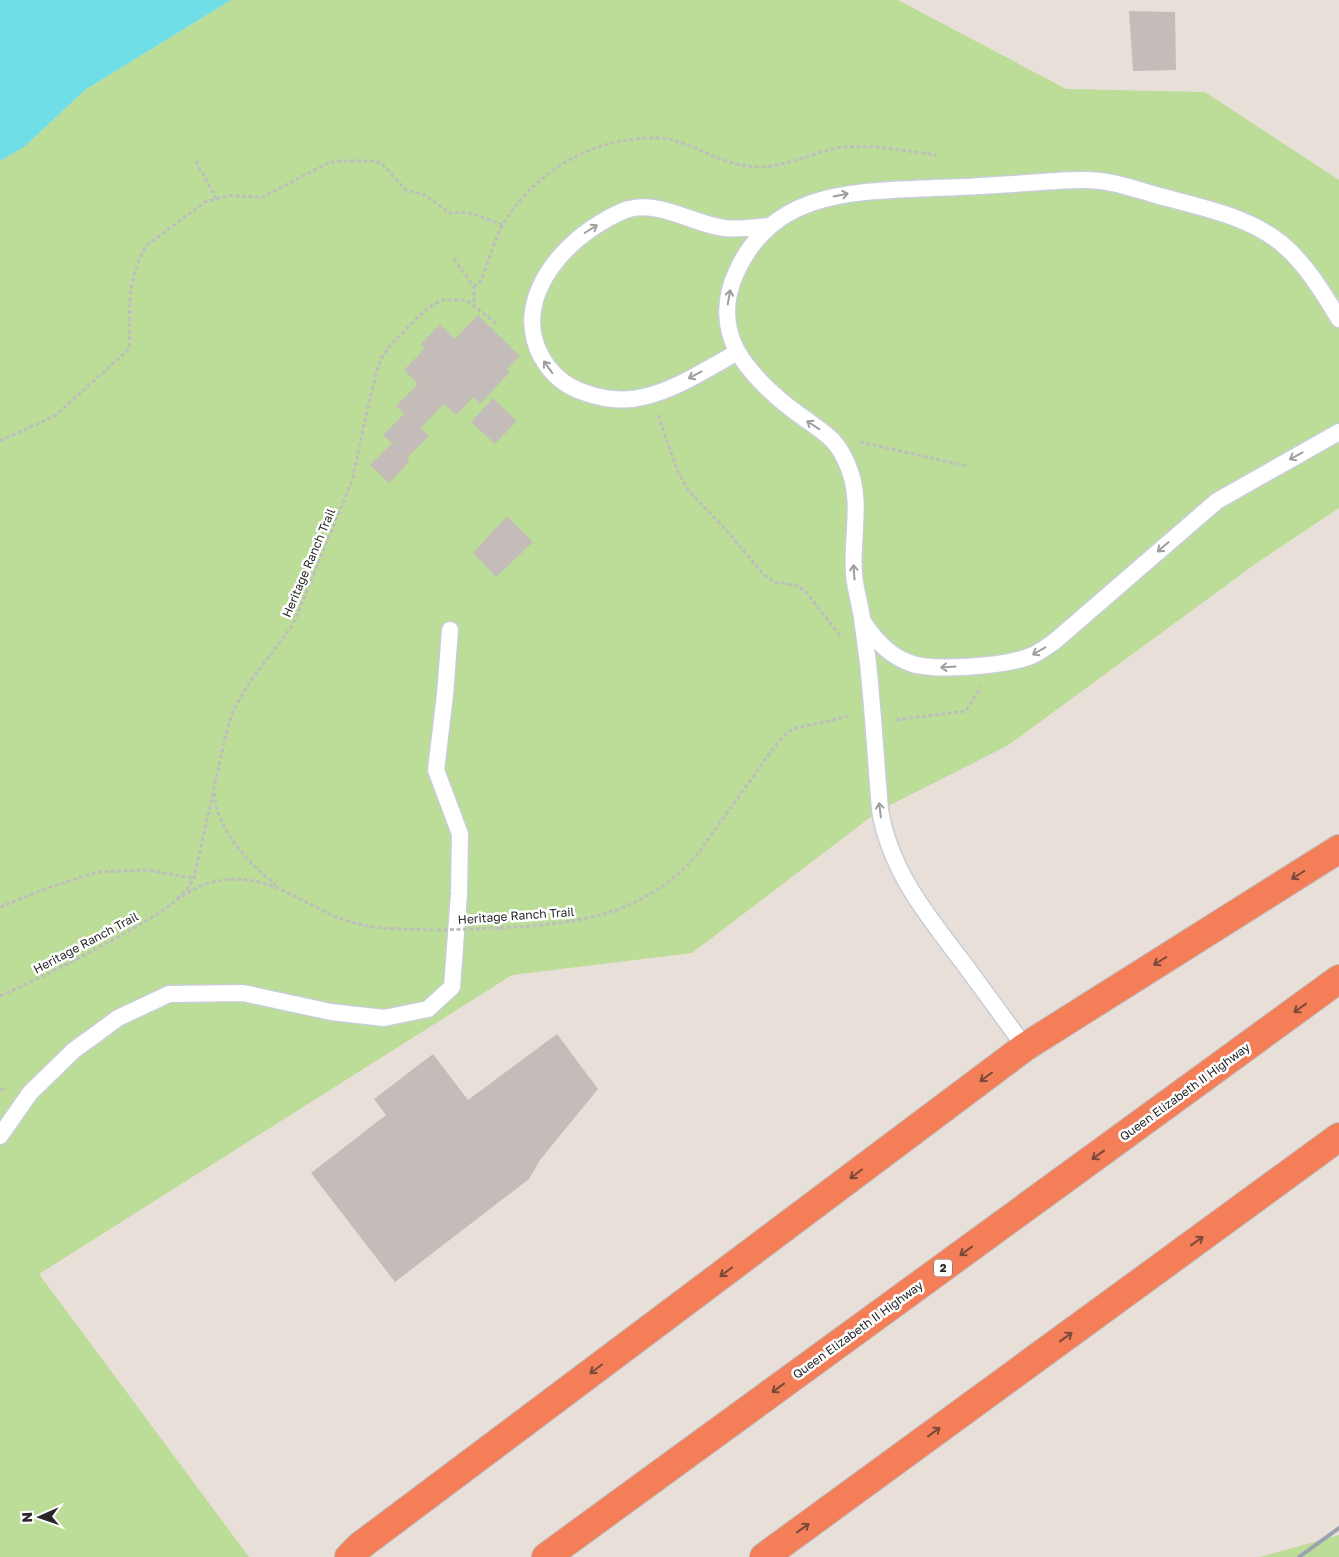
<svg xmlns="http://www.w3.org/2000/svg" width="1339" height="1557" font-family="'Golos Text',sans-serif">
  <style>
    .green { fill: #bcdd97 }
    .water { fill: #70dee6 }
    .building { fill: #c4bcb9 }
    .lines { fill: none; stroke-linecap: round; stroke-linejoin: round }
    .lane-casing { stroke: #c7ced8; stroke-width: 19 }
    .highway-casing { stroke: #bebebe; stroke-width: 30 }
    .path { stroke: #bebebe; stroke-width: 3; stroke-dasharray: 4 2.5; stroke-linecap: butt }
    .lane { stroke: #fff; stroke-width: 16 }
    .highway { stroke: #f47e58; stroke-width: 28 }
    .rail { stroke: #9ca3b0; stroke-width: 4 }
    .path-bridge { stroke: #bebebe; stroke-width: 3; stroke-dasharray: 4 2.5; stroke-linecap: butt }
    .oneway { stroke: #9e9e9e }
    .oneway2 { stroke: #794a3b }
    .labels { text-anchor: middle; stroke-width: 5; stroke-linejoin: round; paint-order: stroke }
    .shield { fill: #fff; stroke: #686868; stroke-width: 1 }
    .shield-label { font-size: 11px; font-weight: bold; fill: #272727 }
    .street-label { font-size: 12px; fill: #272727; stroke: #fff }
  </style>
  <rect width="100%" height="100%" fill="#e9dfd9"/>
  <!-- green -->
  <path class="green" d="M231 0H898L1066 89 1205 92 1339 180V508L1258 562 1007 746 880 810 692 953 512 975 39 1274 249 1557H0V161L24 147 85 90Z
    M1339 1535V1557H1260Z"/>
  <!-- water -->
  <path class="water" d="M0 0H231L85 90 24 147 0 161Z"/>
  <!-- building -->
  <path class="building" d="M1129 11 1175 12 1176 70 1133 71Z
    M478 315 520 356 507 369 510 372 480 404 473 397 456 415 444 404 421 428 429 436 407 458 410 461 389 483 370 465 392 443 383 435 404 414 396 406 418 384 404 370 425 348 421 344 440 324 455 339Z
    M493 398 517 421 495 444 471 422Z
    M507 516 533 542 496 577 473 553Z
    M557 1034 598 1089 540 1160 529 1179 395 1282 311 1173 386 1115 374 1099 433 1054 468 1100Z"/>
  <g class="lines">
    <defs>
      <path id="lane" d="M738 352C708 368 676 390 643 397 623 402 602 399 583 392 565 386 551 374 541 356 513 303 557 248 602 222 610 217 619 212 629 209 662 201 693 224 724 228 739 230 755 227 770 226
        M864 623C875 640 890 656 910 663 933 672 1004 666 1028 657 1038 654 1046 647 1055 641L1217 501 1339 432
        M1025 1047C1004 1018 983 990 962 961 926 914 890 870 880 810 876 761 873 711 868 663 866 648 864 633 862 618 860 603 855 589 854 574 851 538 863 501 848 466 837 438 824 433 801 416 777 399 748 373 735 347 724 323 725 297 736 273 773 189 855 192 934 188 975 187 1015 184 1056 181 1070 180 1086 179 1100 181 1119 183 1138 190 1156 195 1199 207 1246 215 1281 243 1306 264 1322 291 1339 319
        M0 1136 30 1093 73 1051 118 1018 169 994 243 993 331 1012 384 1018 428 1009 452 987 459 894 460 834 436 770 445 695 450 630"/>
      <path id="highway" d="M349 1557 360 1546 1025 1047 1339 849
        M546 1557 1339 979
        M764 1557 1339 1137"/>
    </defs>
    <!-- lane casing -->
    <use href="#lane" class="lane-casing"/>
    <!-- highway casing -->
    <use href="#highway" class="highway-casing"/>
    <!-- path -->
    <path class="path" d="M196 161 217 200
      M454 259 474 287V305
      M474 287 480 282C488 263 496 235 506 219 535 176 579 146 630 140 642 138 655 137 668 139 699 146 724 166 757 167 786 167 811 153 838 148 868 143 906 151 936 155
      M658 415 678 472 688 490 727 531 764 575 775 582 798 586 806 592 841 637
      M0 441 56 415 129 349C130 312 126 278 147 245L205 202 229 196 263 197 328 163 340 161H373L381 163 406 190 425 195 450 213 461 212 473 214 503 225
      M860 442 967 466
      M896 720 966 711 981 687
      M214 793C217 831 249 863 276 885
      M177 899 188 888 194 878 226 734C228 727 230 719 233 712 248 678 275 653 294 622L352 481 369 402 378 367 382 357 389 347 418 317 429 307 443 300H461L469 302 498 325
      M0 907 45 889 97 872 146 870 194 878
      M500 928C579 923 641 917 697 855L778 742 792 729 850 716
      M0 996C52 973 102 947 151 918 170 907 185 891 206 884 219 880 234 878 247 880 283 884 311 908 344 920 373 930 405 929 434 930
      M0 1090 7 1088"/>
    <!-- lane -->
    <use href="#lane" class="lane"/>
    <!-- highway -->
    <use href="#highway" class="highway"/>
    <!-- rail -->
    <path class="rail" d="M1299 1557 1339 1528"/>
    <!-- path-bridge -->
    <path class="path-bridge" d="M437 930 500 928"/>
  </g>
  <!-- one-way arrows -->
  <defs><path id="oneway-shaft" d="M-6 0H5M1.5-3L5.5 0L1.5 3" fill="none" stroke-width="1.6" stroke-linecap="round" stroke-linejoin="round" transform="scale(1.25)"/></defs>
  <g class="oneway">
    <use href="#oneway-shaft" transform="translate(841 195) rotate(-11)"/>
    <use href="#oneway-shaft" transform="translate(591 229) rotate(-32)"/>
    <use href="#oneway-shaft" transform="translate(729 297) rotate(-80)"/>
    <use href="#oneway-shaft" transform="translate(548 367) rotate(-126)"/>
    <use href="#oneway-shaft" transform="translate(695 375) rotate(152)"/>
    <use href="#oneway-shaft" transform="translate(813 425) rotate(-146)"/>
    <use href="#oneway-shaft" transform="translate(1296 456) rotate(151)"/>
    <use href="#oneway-shaft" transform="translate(1163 547) rotate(139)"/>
    <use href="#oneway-shaft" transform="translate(854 572) rotate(-94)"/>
    <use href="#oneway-shaft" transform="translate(1039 651) rotate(150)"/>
    <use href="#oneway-shaft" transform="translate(948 667) rotate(176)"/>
    <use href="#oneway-shaft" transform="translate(880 810) rotate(-97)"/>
  </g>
  <g class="oneway2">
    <use href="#oneway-shaft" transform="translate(1298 875) rotate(148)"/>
    <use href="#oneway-shaft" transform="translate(1160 961) rotate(148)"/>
    <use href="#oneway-shaft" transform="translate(1300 1008) rotate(144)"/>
    <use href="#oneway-shaft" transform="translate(986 1077) rotate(143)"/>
    <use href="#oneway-shaft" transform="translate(1098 1155) rotate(144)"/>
    <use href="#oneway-shaft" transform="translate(856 1174) rotate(143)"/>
    <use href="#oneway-shaft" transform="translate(1197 1241) rotate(-36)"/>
    <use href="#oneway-shaft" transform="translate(966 1251) rotate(144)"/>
    <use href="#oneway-shaft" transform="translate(726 1272) rotate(143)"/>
    <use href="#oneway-shaft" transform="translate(1066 1337) rotate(-36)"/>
    <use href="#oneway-shaft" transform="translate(596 1369) rotate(143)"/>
    <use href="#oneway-shaft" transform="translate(778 1388) rotate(144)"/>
    <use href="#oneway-shaft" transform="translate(934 1432) rotate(-36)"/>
    <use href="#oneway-shaft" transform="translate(803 1528) rotate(-36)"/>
  </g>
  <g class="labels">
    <!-- shield labels -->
    <rect class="shield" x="934" y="1259.5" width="18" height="17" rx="4"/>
    <g class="shield-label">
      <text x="943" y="1272">2</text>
    </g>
    <!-- street labels -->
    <g class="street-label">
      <text transform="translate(309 563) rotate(-67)" y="4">Heritage Ranch Trail</text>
      <text transform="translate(516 916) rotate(-4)" y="4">Heritage Ranch Trail</text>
      <text transform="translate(86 943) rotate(-28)" y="4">Heritage Ranch Trail</text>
      <text transform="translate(1185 1092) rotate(-36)" y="4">Queen Elizabeth II Highway</text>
      <text transform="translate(858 1330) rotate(-36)" y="4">Queen Elizabeth II Highway</text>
    </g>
  </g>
  <!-- north arrow -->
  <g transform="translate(40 1517) rotate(268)" stroke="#ffffff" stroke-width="4" paint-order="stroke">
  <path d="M0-4L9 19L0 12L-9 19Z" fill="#272727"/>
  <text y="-8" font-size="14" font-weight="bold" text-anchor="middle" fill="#272727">N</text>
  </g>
</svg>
